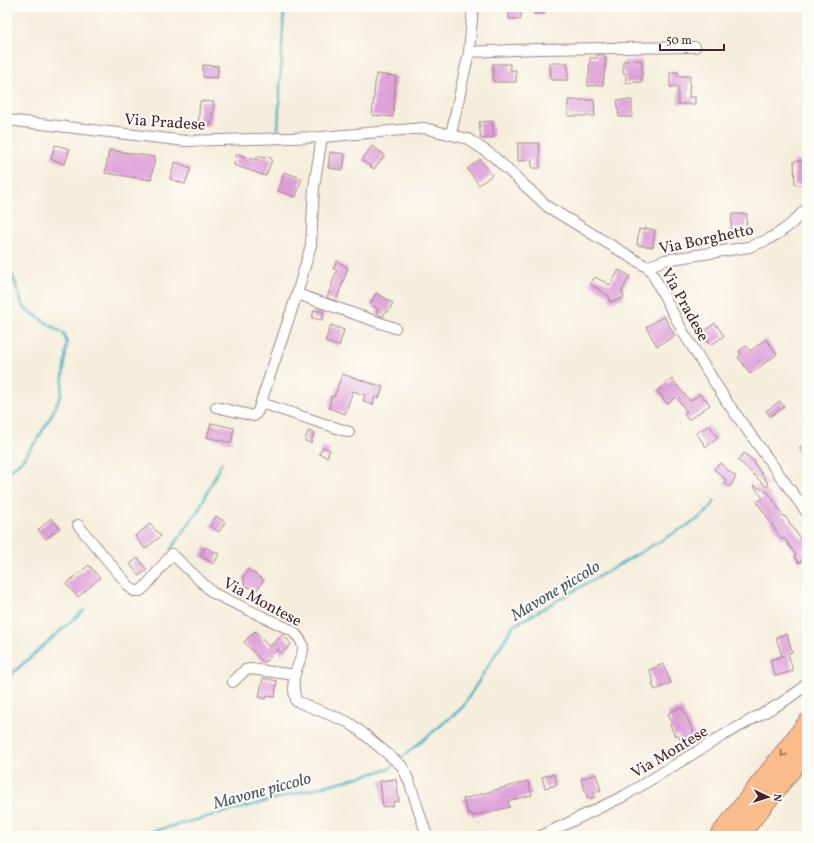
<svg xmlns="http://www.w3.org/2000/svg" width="814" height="843" font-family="Vollkorn,serif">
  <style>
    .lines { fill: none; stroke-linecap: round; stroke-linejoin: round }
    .stream { stroke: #45b2c1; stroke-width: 2.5 }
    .building { fill: #dd9fd8 }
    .minor-casing { stroke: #a08684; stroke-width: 12 }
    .motorway-casing { stroke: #a08684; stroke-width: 20 }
    .minor { stroke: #fff; stroke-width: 10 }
    .motorway { stroke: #f9bc8a; stroke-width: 18 }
    .oneway { stroke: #996656 }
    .labels { text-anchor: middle; stroke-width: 4; stroke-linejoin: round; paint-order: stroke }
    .street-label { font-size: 16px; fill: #4a1f2b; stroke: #fdfcf7 }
    .water-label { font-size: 17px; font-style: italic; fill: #485a67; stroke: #fdfcf7 }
  </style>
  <rect width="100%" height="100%" fill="#fdfcf7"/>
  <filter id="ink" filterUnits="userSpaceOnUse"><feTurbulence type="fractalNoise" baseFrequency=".025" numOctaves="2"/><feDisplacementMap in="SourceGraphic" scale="8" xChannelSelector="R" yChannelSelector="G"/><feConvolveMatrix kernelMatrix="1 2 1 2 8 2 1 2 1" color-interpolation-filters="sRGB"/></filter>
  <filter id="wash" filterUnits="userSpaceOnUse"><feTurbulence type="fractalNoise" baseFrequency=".012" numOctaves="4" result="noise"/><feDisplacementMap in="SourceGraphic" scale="16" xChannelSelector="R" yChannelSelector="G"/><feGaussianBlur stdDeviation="0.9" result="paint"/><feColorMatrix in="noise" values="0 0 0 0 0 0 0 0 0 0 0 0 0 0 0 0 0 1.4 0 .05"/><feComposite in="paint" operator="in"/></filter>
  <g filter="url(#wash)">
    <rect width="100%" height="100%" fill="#f6eedc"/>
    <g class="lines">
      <!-- stream -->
      <path class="stream" d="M278 130 284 7
        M7 260 23 306 27 310 64 334 67 343 61 395 50 418 37 440 23 459 7 474
        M171 549 198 511 222 462
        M7 678 84 610
        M400 759 462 708 513 626 695 521 708 511 715 501
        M135 836 389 769 394 765"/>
    </g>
    <g id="blocks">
      <!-- building -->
      <path class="building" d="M509 7H521V19H509Z
        M534 7H544V14H534Z
        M597 55H604V58H606L603 85 588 86V77H589L590 58H597Z
        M642 60V82L626 83V73H623V61Z
        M550 63H568V80H551Z
        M493 64H510V70H516V82H493Z
        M203 65 218 66 217 78 203 77Z
        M670 72H678V76H690L689 97H695V104H678V87H670Z
        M376 74 396 76 393 117 372 115Z
        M568 100H594L595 116H568Z
        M617 100H632V117H619Z
        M200 101 214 102 211 126 198 125Z
        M492 121 494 137 481 139 479 122Z
        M518 143H539L540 168H532V160L518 161Z
        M55 145 70 149 65 164 51 159Z
        M372 146 385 155 374 169 362 160Z
        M109 150 155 157 151 180 105 173Z
        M330 152 345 154 343 170 328 168Z
        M237 154 256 160 257 156 265 158 266 156 272 159 266 176 234 165Z
        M480 159 492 175 479 185 467 169Z
        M807 160V185H795L794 161Z
        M175 162 191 168 185 184 170 179Z
        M284 172 302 178 296 197 278 191Z
        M732 214H747L746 230 731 229Z
        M645 228 655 230 653 247 637 245 639 229 645 230Z
        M337 261 348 268 336 301 327 298 337 270 333 269Z
        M619 270 630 276 622 291 624 298 610 302 609 296 590 284 595 277 610 285Z
        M376 293 393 303 388 312 386 311 383 317 376 313 378 309 370 305Z
        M314 310 324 312 322 320 312 318Z
        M664 316 675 336 657 346 646 327Z
        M715 323 724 336 711 345 702 333Z
        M331 325 344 330 339 346 325 342Z
        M766 339 777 354 750 374 738 357 741 354 739 351 746 346 750 351Z
        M342 374 383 387 379 398 375 397 373 405 363 401 365 395 353 391 345 414 329 408 331 396 334 397Z
        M672 379 690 401 700 394 704 399 705 398 710 405 688 420 684 414 687 412 676 397 667 404 657 391Z
        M780 401 784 407 770 416 766 411Z
        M211 423 234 428 231 443 207 437Z
        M709 425 718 438 706 447 696 433Z
        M308 431 314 433 311 443 305 441Z
        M807 442V459L799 448Z
        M323 447 330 450 327 457 319 454Z
        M744 453 755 462 754 463 769 485 767 487 738 460Z
        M720 463 731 473 736 476 730 487 724 483 726 480 714 469Z
        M753 485 769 493 784 517 785 516 801 540 807 536V546L803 549 807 557 799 563 794 556 796 555 784 538 782 540 757 502 763 498Z
        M216 516 225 522 219 532 210 526Z
        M51 518 60 528 46 539 38 530Z
        M150 524 161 536 145 549 135 536Z
        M205 547 219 554 214 564 200 556Z
        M138 558 147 570 139 576 130 564Z
        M89 565 100 578 78 597 66 584Z
        M248 569 264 580 257 590 245 586 243 577Z
        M255 631 269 647 283 634 291 644 282 654 278 649 264 663 244 642Z
        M787 634 792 652 788 653 793 671 775 676 770 660 782 656 776 637Z
        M663 664 671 683 655 690 652 683 654 682 649 670Z
        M263 678 277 681 275 697 267 696 266 699 259 697Z
        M682 707 697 739 683 746 678 735 675 736 670 725 672 724 668 713Z
        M554 774 557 785 545 788 542 777Z
        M596 774 601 790 593 793 595 797 588 799 581 779Z
        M396 779 399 801 393 802V806L383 807 380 781Z
        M528 781 532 795 508 801 510 807 472 816 471 813 468 814 463 799Z"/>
    </g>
  </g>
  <g filter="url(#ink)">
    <use href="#blocks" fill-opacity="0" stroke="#a08684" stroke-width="1"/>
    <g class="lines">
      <defs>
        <path id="minor" d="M469 52 537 49 695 47
          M7 120 186 141 322 137 424 128 468 139 493 156 548 207 647 267 651 271 683 332 727 402 807 513
          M451 134 469 52 473 7
          M647 267 665 260 749 247 767 240 779 233 791 224 807 208
          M297 294 395 328
          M261 403 349 432
          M216 407 254 416 258 411 297 294 311 245 314 187 322 137
          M78 525 128 585 134 591H140L145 587 172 554 213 593 291 630C314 649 298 656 294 678 293 686 294 693 296 701L348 722 364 734 402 766 409 781 427 836
          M233 682 245 670 251 669 295 675
          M541 836 624 796 724 735 783 702 800 690 807 683"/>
        <path id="motorway" d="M719 836 807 723
          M739 836 807 751"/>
      </defs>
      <!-- minor casing -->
      <use href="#minor" class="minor-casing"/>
      <!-- motorway casing -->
      <use href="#motorway" class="motorway-casing"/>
      <!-- minor -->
      <use href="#minor" class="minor"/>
      <!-- motorway -->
      <use href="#motorway" class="motorway"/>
    </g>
    <!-- one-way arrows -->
    <defs><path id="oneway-chevron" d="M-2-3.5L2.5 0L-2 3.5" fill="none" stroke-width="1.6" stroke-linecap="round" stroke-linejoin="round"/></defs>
    <use class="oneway" href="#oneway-chevron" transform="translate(783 754) rotate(128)"/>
  </g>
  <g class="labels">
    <!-- street labels -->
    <g class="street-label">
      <text transform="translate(165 121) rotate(4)" y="6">Via Pradese</text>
      <text transform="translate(706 238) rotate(-12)" y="6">Via Borghetto</text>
      <text transform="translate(686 304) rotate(61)" y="6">Via Pradese</text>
      <text transform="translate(263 601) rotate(28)" y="6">Via Montese</text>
      <text transform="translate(669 751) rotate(-31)" y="6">Via Montese</text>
    </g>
    <!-- water labels -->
    <g class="water-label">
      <text transform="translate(555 590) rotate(-31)" y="6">Mavone piccolo</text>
      <text transform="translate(262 790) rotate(-15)" y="6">Mavone piccolo</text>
    </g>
  </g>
  <!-- margin -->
  <rect width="814" height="843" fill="none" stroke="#fdfcf7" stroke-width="24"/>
  <!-- north arrow -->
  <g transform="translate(768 797) rotate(94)" stroke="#fdfcf7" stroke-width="3" paint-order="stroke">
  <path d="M0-3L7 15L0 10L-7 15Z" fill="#4a1f2b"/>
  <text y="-6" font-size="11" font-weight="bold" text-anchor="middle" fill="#4a1f2b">N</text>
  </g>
  <!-- scale -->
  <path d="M660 44v6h64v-6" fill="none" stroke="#4a1f2b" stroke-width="2"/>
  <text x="666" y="44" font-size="12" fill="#4a1f2b" stroke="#fdfcf7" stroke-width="3" paint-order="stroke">50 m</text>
</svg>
